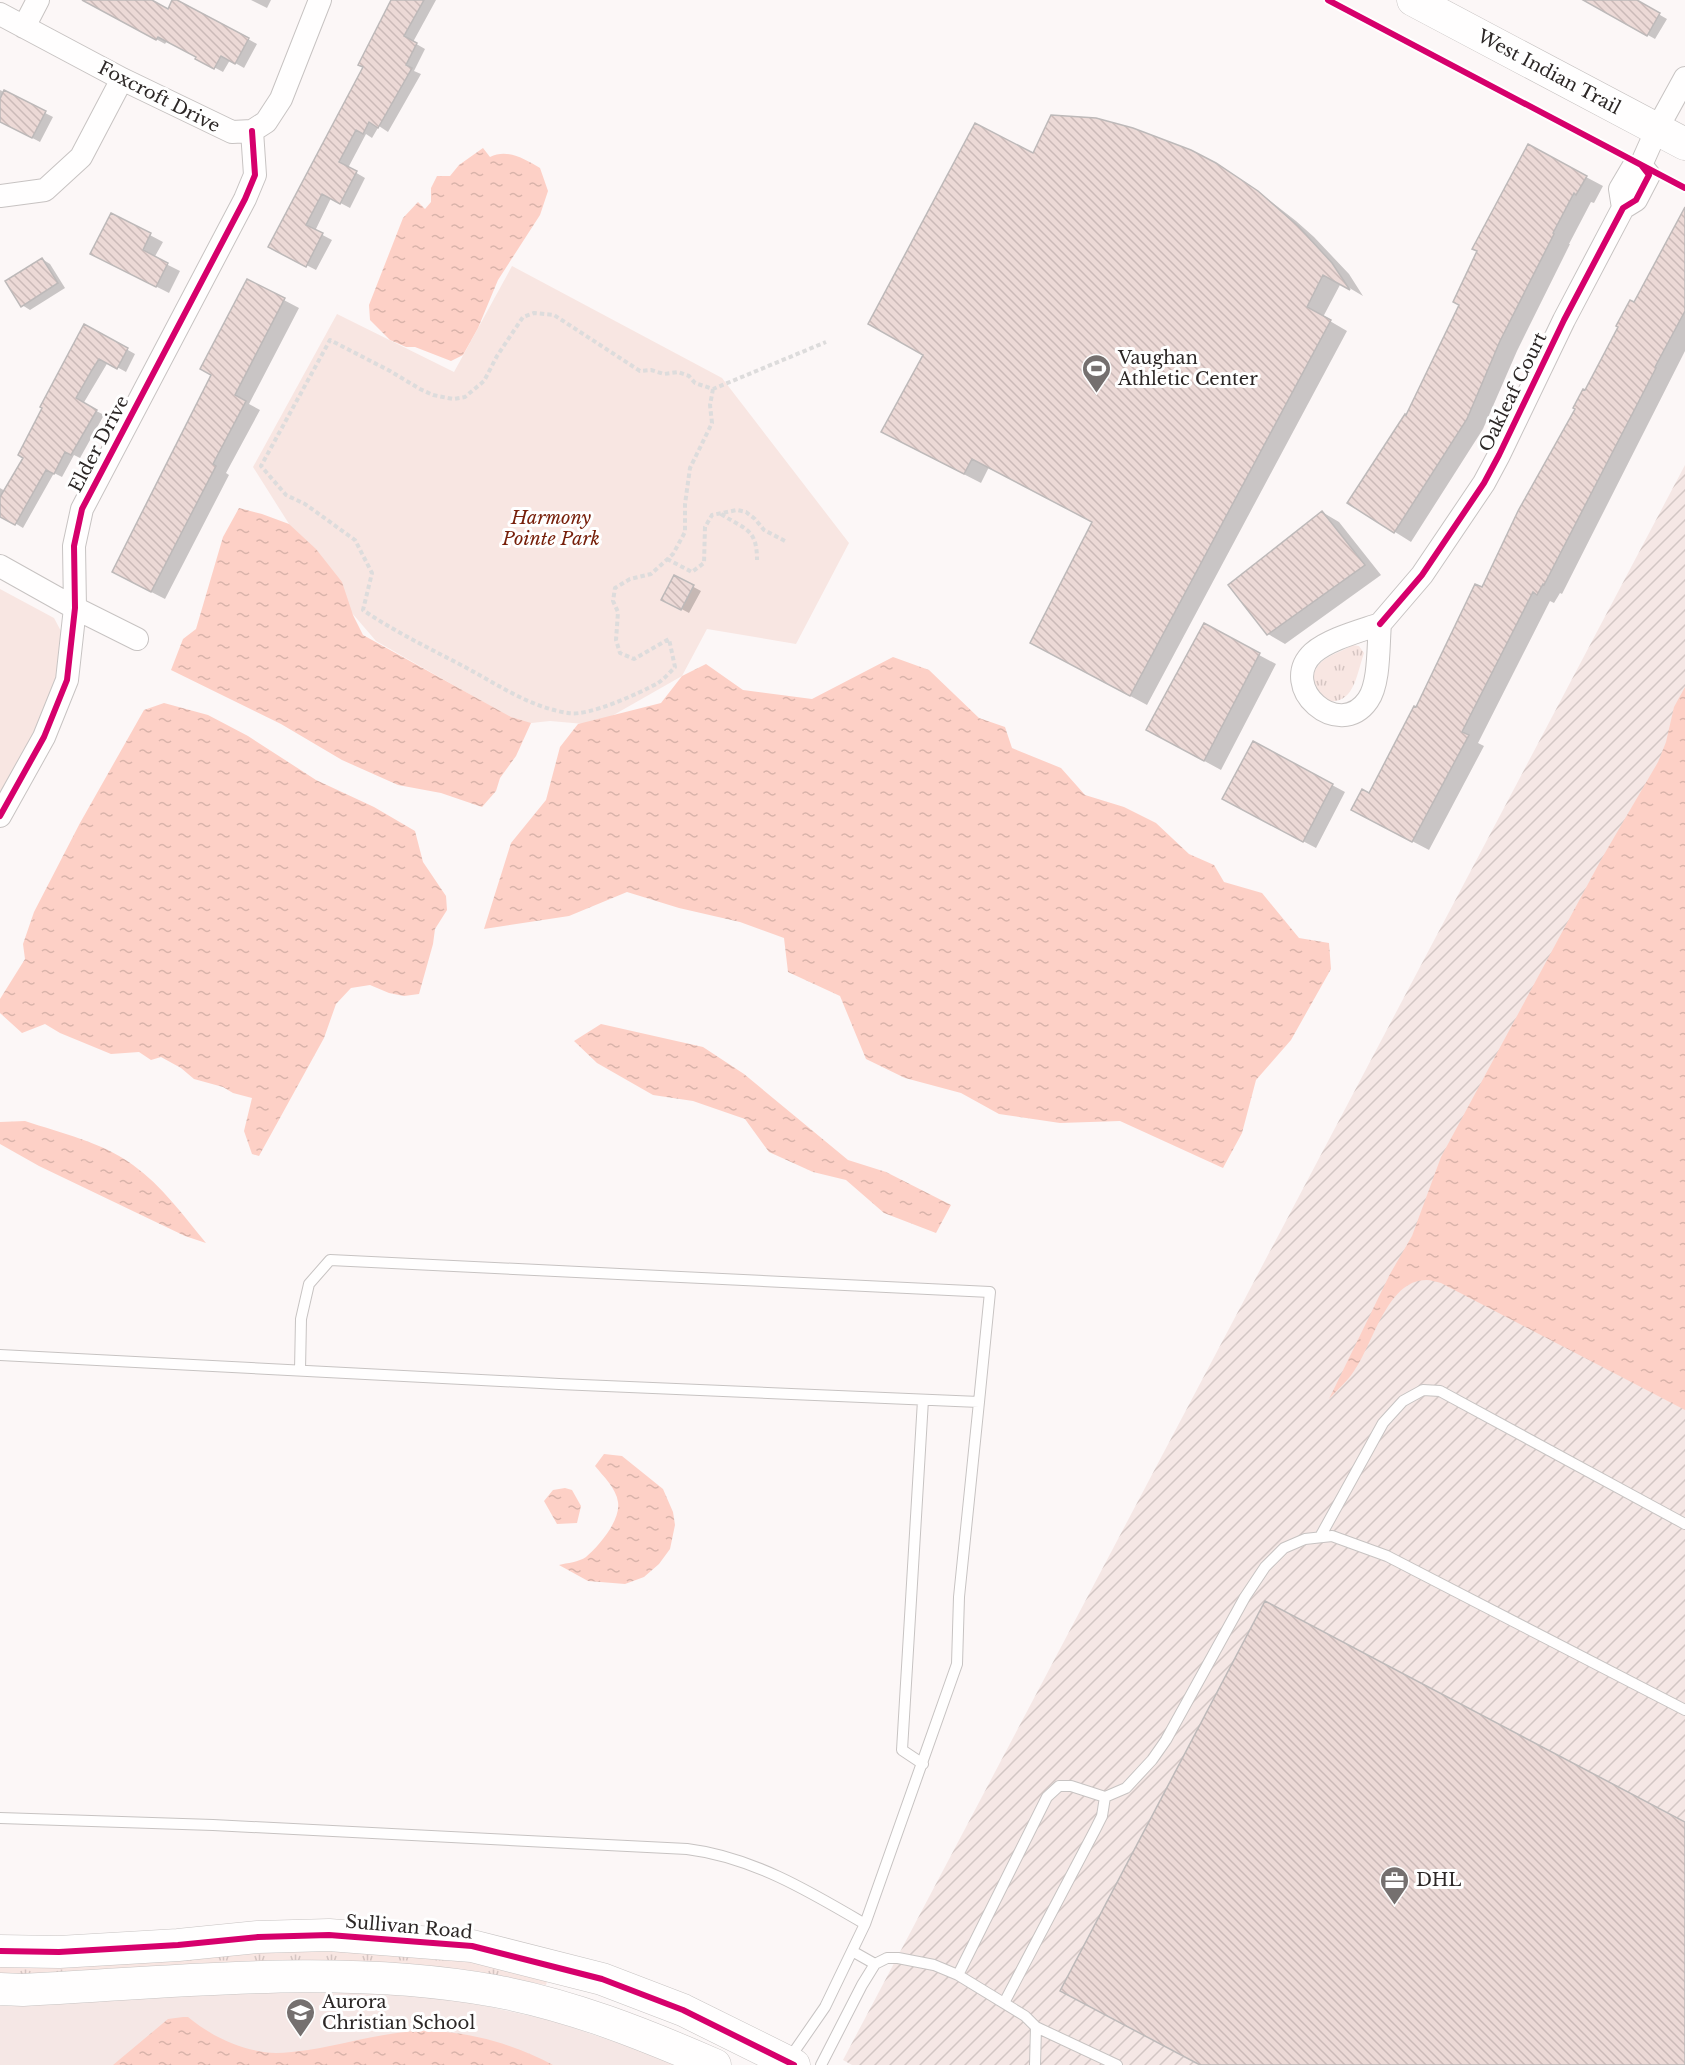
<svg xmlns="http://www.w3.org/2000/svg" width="1685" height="2065" font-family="'Libre Baskerville',serif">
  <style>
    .built { fill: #f5e7e5 }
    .industrial { fill: url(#industrial-furrows) }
    .grass { fill: url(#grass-tufts) }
    .park { fill: #f8e6e2 }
    .water { fill: url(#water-ripples) }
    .shadow { fill: #0003 }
    .building { fill: url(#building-back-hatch); stroke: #bdb9b9; stroke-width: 1.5 }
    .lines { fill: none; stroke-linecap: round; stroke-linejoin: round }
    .lane-casing { stroke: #c7c3c2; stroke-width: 12 }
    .street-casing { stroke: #c7c3c2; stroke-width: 24 }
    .secondary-casing { stroke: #c7c3c2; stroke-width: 33 }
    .path { stroke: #dddcdc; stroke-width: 4; stroke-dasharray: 4.5 3; stroke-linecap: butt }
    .lane { stroke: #fffefe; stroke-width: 10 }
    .street { stroke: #fffefe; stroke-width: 22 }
    .secondary { stroke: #fffefe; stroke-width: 32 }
    .cycleway-casing { stroke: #fff; stroke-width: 10 }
    .cycleway { stroke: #d6006c; stroke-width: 6 }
    .labels { text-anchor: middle; stroke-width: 6; stroke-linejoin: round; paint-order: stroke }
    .street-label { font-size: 18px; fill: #2c2726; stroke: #fff }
    .poi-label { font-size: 18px; fill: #2c2726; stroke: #fff; text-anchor: start }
    .park-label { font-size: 18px; font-style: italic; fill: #77200b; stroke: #fff }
  </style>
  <defs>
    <pattern id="industrial-furrows" width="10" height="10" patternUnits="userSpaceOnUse" patternTransform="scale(1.5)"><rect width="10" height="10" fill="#f5e7e5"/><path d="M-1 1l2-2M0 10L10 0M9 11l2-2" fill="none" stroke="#d2c6c4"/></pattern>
    <pattern id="grass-tufts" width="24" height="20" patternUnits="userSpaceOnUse" patternTransform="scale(1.5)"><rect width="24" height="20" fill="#f8e6e2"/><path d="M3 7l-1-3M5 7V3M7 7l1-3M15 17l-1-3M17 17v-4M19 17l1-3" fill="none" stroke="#d5c5c2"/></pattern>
    <pattern id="water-ripples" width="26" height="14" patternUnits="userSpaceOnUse" patternTransform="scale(1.5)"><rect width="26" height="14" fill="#fdd0c6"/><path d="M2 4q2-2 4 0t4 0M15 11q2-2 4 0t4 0" fill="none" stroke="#d9b3aa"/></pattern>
    <pattern id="building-back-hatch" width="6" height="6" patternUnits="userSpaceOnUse" patternTransform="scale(1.5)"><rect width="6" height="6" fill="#ecd9d6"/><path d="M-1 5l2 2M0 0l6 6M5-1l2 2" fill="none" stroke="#cbbab8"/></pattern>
  </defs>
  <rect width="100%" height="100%" fill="#fcf7f7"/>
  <!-- built -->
  <path class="built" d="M340 1992 450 1998 553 2021 653 2055 676 2065H0V2006L215 1993Z"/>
  <!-- industrial -->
  <path class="industrial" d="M1685 465V2065H852L843 2060Z"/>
  <!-- grass -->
  <path class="grass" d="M1353 645 1359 646 1364 653C1356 676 1354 708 1323 700L1311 686C1315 657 1329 658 1353 645Z
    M322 1949 475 1961 549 1975 546 1985 462 1971 0 1978V1964Z"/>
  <!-- park -->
  <path class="park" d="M512 266 722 378 849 543 796 644 707 629 682 676 596 725 550 721 522 724 376 641 327 584 253 467 337 314 454 372Z
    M0 589 54 618 62 633 63 645 53 696 0 794Z"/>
  <!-- water -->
  <path class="water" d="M483 148 490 157C507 148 525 159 540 168L548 191 540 215 498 280 478 328 463 355 451 361 415 347H406L390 340 370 320 369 305 403 218 418 202 425 209 431 202V188L437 176H450L459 165Z
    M239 508 262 514 289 524 316 549 342 582 353 615 363 635 511 717 531 723 516 756 500 778 496 791 482 807 441 793 398 785 342 760 281 724 171 670 183 639 196 629 223 537Z
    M893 657 929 670 979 718 1005 727 1012 748 1061 768 1085 795 1124 807 1156 823 1189 854 1214 865 1224 882 1262 893 1299 938 1329 943 1331 969 1291 1040 1256 1080 1242 1133 1223 1168 1120 1121 1060 1123 999 1114 961 1093 905 1078 866 1059 840 996 788 972 784 938 740 922 679 908 627 892 569 916 484 929 511 843 546 800 560 747 578 724 661 703 682 676 706 664 743 690 812 699Z
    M1685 687V1410L1441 1283C1436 1282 1431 1280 1427 1280 1387 1279 1373 1345 1354 1371 1347 1382 1337 1390 1329 1399L1390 1274 1412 1236 1441 1157 1602 858 1658 762 1666 742 1674 707Z
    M164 703 208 715 248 736 316 780 374 807 415 831 423 862 446 896 447 910 435 929 433 944 419 994 404 996 389 993 370 985 351 988 336 1004 324 1038 259 1156 252 1154 244 1131 252 1098 233 1093 223 1087 194 1079 181 1068 161 1057 151 1060 139 1052 111 1054 60 1033 45 1024 22 1033 0 1013V999L25 959 23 944 34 912 80 823 144 710Z
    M601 1024 703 1047 744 1074 848 1160 886 1172 951 1205 936 1233 884 1213 846 1180 813 1172 769 1152 745 1119 693 1101 653 1095 597 1063 574 1041Z
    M25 1121C61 1133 102 1142 133 1165 162 1186 183 1215 206 1243L185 1236 39 1166 0 1144V1122Z
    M604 1454 622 1456 663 1489 673 1512 675 1525 670 1549 659 1564 644 1577 625 1584 588 1581 559 1565C567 1563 579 1562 586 1557 599 1546 621 1520 618 1502 616 1488 603 1476 595 1466Z
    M565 1488 572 1490 581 1506 577 1523 557 1524 544 1501 553 1490Z
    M183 2017H188C212 2037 244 2052 276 2053 286 2053 297 2051 308 2050 347 2044 386 2031 425 2031 469 2031 516 2045 553 2065H113L168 2019Z"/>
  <!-- shadow -->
  <path class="shadow" d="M100 0H148L169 11 248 39 257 44 244 68 230 60 223 72 197 58 198 57 167 41 165 44 97 6Z
    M251 0H271L267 8Z
    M393 0H436L413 42 425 49 414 71 421 74 388 132 379 126 372 138 366 134 348 168 365 178 350 208 331 198 315 231 332 240 316 270 279 251 365 68Z
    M1607 0H1634L1667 19 1655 39 1602 9Z
    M0 90 53 117 40 142 0 121Z
    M1190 151 1256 190 1296 221 1314 237 1349 274 1363 296 1341 283 1323 317 1347 331 1147 705 1049 652 1094 522 989 467 981 483 899 441 1033 155Z
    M1586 177 1603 186 1594 203 1591 202 1569 244H1570L1517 351 1483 429 1411 542 1349 503 1406 416 1461 305Z
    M112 215 163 242 154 258 180 271 169 293 104 260Z
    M1685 234V351L1562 594 1560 593 1554 603 1550 601 1478 743 1484 746 1429 850 1370 819V795L1634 304Z
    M42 259 50 264 65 288 30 310 22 305Z
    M248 281 299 308 249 404 260 410 226 473 229 475 165 599 128 580 213 375Z
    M85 326 135 354 126 372 108 362 83 404 104 415 80 458 74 455 62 477 54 473 23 528 0 514V488L5 491 25 458Z
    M1322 512 1339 522 1381 575 1285 644 1268 634 1230 585Z
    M675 577 701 591 689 613 663 599Z
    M1259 655 1276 664 1221 770 1164 739Z
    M1254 743 1345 792 1316 848 1236 806Z"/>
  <!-- building -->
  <path class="building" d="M82 0H152L168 9 172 0H177L249 38 235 64 221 56 214 69 195 59 196 57 158 37 156 40Z
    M391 0H424L404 36 417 43 406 65 412 68 378 128 369 122 363 134 356 130 339 162 357 171 340 204 322 194 306 225 323 233 306 267 268 247 363 67 358 65Z
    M1583 0H1637L1660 13 1647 36Z
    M4 90 46 111 32 138 0 122V99Z
    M1051 115 1096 118 1133 128 1191 150 1216 163 1258 191 1298 226 1332 263 1350 290 1323 275 1307 307 1331 320 1130 696 1030 643 1092 522 972 459 964 474 881 432 923 355 868 324 975 123 1033 153Z
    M1528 144 1587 176 1576 195 1574 193 1553 233 1554 234 1500 341 1467 419 1394 533 1347 503 1405 414 1406 415 1459 305 1453 302 1477 251 1472 249Z
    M1685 207V311L1655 367 1656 368 1544 585 1543 584 1537 595 1533 592 1462 732 1469 735 1412 842 1351 810 1362 789 1369 793 1414 706 1416 707 1475 584 1482 587 1518 511 1575 409 1573 408 1583 389 1585 390 1618 327 1616 326 1630 300 1634 302Z
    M111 213 151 233 143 250 168 263 156 287 90 254Z
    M42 258 58 283 21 307 5 281Z
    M247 279 285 298 235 395 246 401 213 464 216 466 151 592 112 572 211 375 200 369Z
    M84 324 128 348 117 369 99 359 92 370 76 398 97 410 71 455 65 452 54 474 46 470 15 525 0 517V497L23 458 18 455 42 408 40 407Z
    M1322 511 1365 565 1267 635 1228 585Z
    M674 575 694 585 681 610 661 600Z
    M1204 623 1260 653 1204 761 1146 730Z
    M1253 741 1333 784 1303 842 1222 799Z
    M1265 1601 1685 1822V2065H1200L1060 1991Z"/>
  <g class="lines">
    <defs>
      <path id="lane" d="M0 1355 559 1384 979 1402 959 1597 957 1664 865 1924 825 2007 789 2059
        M300 1370 301 1319 309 1284 330 1260 990 1292 979 1402
        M1320 1537 1383 1423 1403 1401 1423 1390 1440 1391 1685 1524
        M923 1764 902 1750 923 1400
        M0 1818 213 1825 687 1849C752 1857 809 1891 865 1924
        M852 1951 875 1964
        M958 1975 1025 2016 1036 2027 1117 2065
        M1004 2003 1095 1830 1102 1816 1105 1797
        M821 2065 862 1985 875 1964 887 1958H898L934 1965 958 1975 1047 1797 1059 1786H1071L1105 1797 1126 1788 1152 1760 1166 1740 1245 1597 1265 1567 1284 1548 1305 1539 1332 1536 1387 1556 1685 1710
        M1035 2065 1036 2027"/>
      <path id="street" d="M0 14 122 79 232 132 252 131 266 122 281 99 320 0
        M24 27 38 0
        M1641 165 1657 129 1685 78
        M0 196 45 190 81 157 122 79
        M1623 208 1620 189 1633 167 1641 165
        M0 566 75 608 137 639
        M1380 624 1422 575 1484 483 1499 455 1564 320 1623 208 1636 200 1649 175 1641 165
        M1380 624C1378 644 1380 683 1368 700 1339 742 1277 687 1313 653 1329 639 1360 631 1380 624Z
        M0 816 44 737 67 680 75 608 74 546 82 509 245 199 255 175 252 131"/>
      <path id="secondary" d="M1413 0 1685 144
        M0 1951 59 1952 178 1945 258 1937 329 1935 472 1946 602 1979 683 2010 794 2065
        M0 1989 23 1990C178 1982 341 1963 495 1991 571 2005 644 2034 715 2065"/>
    </defs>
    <!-- lane casing -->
    <use href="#lane" class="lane-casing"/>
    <!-- street casing -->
    <use href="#street" class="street-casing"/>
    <!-- secondary casing -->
    <use href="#secondary" class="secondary-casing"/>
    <!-- path -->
    <path class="path" d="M713 389 710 405 712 423 690 468 685 504V532L673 554 651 574 630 579 615 588 613 601 618 612 616 640 620 653 634 659 669 639 675 667C670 672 664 679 658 683 640 693 588 717 568 713 529 707 497 684 463 666 429 648 395 632 363 610L372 573 355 540 305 504 286 495 261 466 330 340 390 371 420 389 433 395 453 399 465 397 484 381 497 356 523 317 534 313 554 315 640 371 651 370 664 374 678 372 689 376 695 383 713 389 826 342
      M721 514C745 530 757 528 757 560
      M667 559 692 572 704 563 705 527 712 515 737 510 746 512 755 519 764 530 787 542"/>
    <!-- lane -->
    <use href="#lane" class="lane"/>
    <!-- street -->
    <use href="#street" class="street"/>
    <!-- secondary -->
    <use href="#secondary" class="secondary"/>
    <defs>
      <path id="cycleway" d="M1328 0 1685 188
        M1380 624 1422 575 1484 483 1499 455 1564 320 1623 208 1636 200 1649 175 1641 165
        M0 816 44 737 67 680 75 608 74 546 82 509 245 199 255 175 252 131
        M0 1951 59 1952 178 1945 258 1937 329 1935 472 1946 602 1979 683 2010 794 2065"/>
    </defs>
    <!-- cycleway casing -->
    <use href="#cycleway" class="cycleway-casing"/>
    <!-- cycleway -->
    <use href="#cycleway" class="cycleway"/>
  </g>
  <!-- icons -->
  <defs>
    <symbol id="stadium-pin" viewBox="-11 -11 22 30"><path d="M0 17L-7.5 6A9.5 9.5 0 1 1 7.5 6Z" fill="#75706f" stroke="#fff"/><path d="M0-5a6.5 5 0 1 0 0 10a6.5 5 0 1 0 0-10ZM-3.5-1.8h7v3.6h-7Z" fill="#fff"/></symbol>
    <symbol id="office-pin" viewBox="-11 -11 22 30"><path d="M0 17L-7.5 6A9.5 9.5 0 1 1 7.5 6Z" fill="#75706f" stroke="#fff"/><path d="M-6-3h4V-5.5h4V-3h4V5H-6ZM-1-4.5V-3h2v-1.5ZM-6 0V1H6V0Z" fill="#fff"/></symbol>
    <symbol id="school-pin" viewBox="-11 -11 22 30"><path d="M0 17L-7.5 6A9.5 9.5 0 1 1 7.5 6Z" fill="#75706f" stroke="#fff"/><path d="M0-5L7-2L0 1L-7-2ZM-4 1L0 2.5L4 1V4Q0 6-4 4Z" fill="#fff"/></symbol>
  </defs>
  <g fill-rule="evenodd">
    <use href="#stadium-pin" x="1080" y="352" width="33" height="45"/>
    <use href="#office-pin" x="1378" y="1864" width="33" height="45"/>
    <use href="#school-pin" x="284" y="1996" width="33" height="45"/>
  </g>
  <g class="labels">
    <!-- street labels -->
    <g class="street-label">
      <text transform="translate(1549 72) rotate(28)" y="6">West Indian Trail</text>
      <text transform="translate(159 97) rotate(27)" y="6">Foxcroft Drive</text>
      <text transform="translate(1513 392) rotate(-64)" y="6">Oakleaf Court</text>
      <text transform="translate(99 444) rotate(-62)" y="6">Elder Drive</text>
      <text transform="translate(409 1927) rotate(5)" y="6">Sullivan Road</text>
    </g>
    <!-- poi labels -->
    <g class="poi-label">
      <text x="1118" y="364">Vaughan<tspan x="1118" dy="21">Athletic Center</tspan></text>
      <text x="1416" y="1886">DHL</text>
      <text x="322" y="2008">Aurora<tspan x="322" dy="21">Christian School</tspan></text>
    </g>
    <!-- park labels -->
    <g class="park-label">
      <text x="551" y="524">Harmony<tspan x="551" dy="21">Pointe Park</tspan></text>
    </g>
  </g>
</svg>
